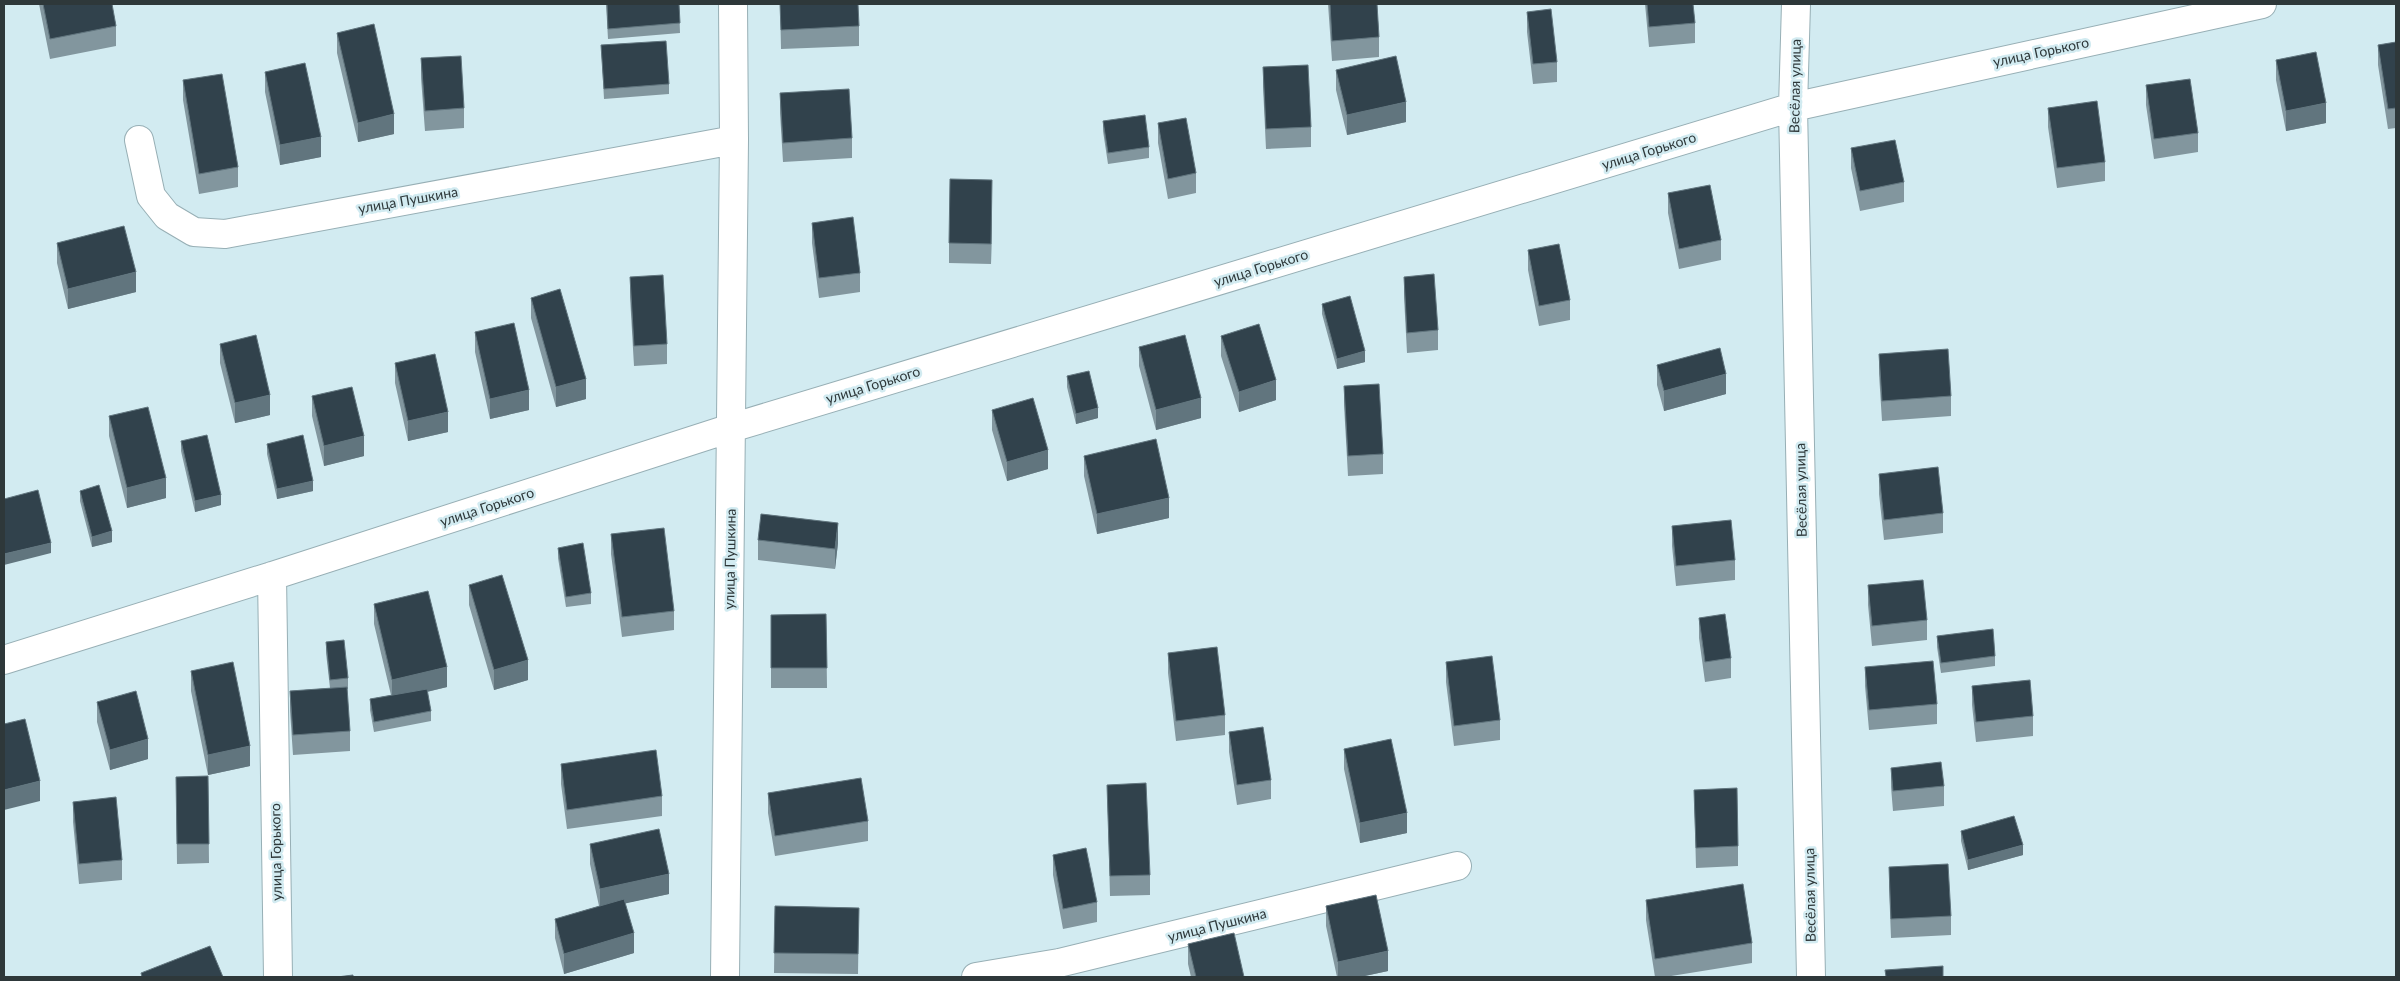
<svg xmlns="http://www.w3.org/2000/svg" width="2400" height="981" font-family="Lato,sans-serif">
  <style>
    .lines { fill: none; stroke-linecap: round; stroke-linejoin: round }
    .minor-casing { stroke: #97afb5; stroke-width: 30 }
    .minor { stroke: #fff; stroke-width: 28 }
    .wall { fill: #82969e }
    .shaded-wall { fill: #61757e }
    .building { fill: #31424c; stroke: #61757e }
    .labels { text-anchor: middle; stroke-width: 5; stroke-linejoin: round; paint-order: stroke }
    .street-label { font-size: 14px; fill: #2e383a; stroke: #d2ebf1 }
  </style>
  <rect width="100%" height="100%" fill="#d2ebf1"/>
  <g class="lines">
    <defs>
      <path id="minor" d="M1796 4 1793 107 1811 977
        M139 140 151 196 167 216 194 232 225 234 734 140
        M272 576 278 977
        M4 660 272 576 731 428 1793 107 2262 4
        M725 977 734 140 733 4
        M976 977 1059 963 1457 866"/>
    </defs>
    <!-- minor casing -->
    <use href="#minor" class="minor-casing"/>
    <!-- minor -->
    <use href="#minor" class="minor"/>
  </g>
  <!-- wall -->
  <path class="wall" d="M39 4H112L116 26V46L50 59Z
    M606 4H679L680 33 608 39Z
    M780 4 859 26V46L781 49Z
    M1328 4H1377L1379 37V57L1332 61Z
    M1645 4H1693L1695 23V43L1649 47Z
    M1527 12 1557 62V82L1533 84 1527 32Z
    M337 33 394 134 358 142 337 53Z
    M2396 42V128L2388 129 2378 65V45Z
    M601 45 669 84V94L604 99Z
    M421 58 464 108V128L425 131 421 78Z
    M2276 60 2326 123 2286 131 2276 80Z
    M1263 67 1311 127V147L1266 149 1263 87Z
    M1336 70 1406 122 1347 135 1336 90Z
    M265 72 321 157 280 165 265 92Z
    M183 80 238 167V187L199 194 183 100Z
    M2146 85 2198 133V152L2154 159 2146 105Z
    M780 93 852 138V158L783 162 780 113Z
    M2048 108 2105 162V181L2057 188 2048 127Z
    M1103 121 1149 147V158L1108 164 1103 131Z
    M1158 123 1196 173V193L1168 199 1158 143Z
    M1851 148 1904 182V202L1860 211 1851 168Z
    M1668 193 1721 240V260L1679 269 1668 213Z
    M992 200 991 264 949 263V243Z
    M812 223 860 273V292L819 298 812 243Z
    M57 243 136 292 68 309 57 263Z
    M1528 250 1570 300V320L1539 326 1528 270Z
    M630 277 667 344V364L634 366 630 297Z
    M1404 277 1438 330V350L1407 353 1404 297Z
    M531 298 586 399 556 407 531 318Z
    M1322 304 1365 362 1337 369 1322 314Z
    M475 332 529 410 490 419 475 352Z
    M1221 336 1276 400 1239 412 1221 356Z
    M220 344 270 415 235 423 220 363Z
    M1139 347 1201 418 1156 430 1139 366Z
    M1879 354 1951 396V416L1882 421 1879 374Z
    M395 363 448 432 408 441 395 383Z
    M1657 365 1726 394 1664 411 1657 385Z
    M1067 376 1098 418 1076 424 1067 387Z
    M1344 386 1383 454V474L1348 476 1344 405Z
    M312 396 364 456 324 466 312 416Z
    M992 410 1048 469 1007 481 992 430Z
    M109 416 166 498 127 508 109 436Z
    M181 441 221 505 195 512 181 451Z
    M267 444 313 491 277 499 267 454Z
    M1084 456 1169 518 1097 534 1084 476Z
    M1879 474 1943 513V533L1884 540 1879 494Z
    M80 491 112 542 92 547 80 501Z
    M1672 526 1735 560V580L1676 586 1672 546Z
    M611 534 674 611V630L622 637 611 554Z
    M758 540 838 543 835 569 758 560Z
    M558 548 591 593V604L566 607 558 558Z
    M469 585 528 680 494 690 469 605Z
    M1868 585 1927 620V640L1872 646 1868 605Z
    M374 604 447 687 427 692 431 711V721L374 732 370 710V699L391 695 374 624Z
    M826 614 827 688H771V615Z
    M1699 618 1731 658V678L1705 682 1699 638Z
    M1937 636 1995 656V666L1941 673 1937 647Z
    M326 642 348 678V689H347L350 731V751L293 755 290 711V691L330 688 326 653Z
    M1168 653 1225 715V735L1176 741 1168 673Z
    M1446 662 1500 720V740L1454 746 1446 682Z
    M1865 667 1937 704V724L1869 730 1865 686Z
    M191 671 250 766 208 775 191 691Z
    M1972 686 2033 716V736L1976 742 1972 705Z
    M97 702 148 759 110 770 97 722Z
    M1229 732 1271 780V799L1237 805 1229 752Z
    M1344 749 1407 833 1360 843 1344 769Z
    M561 764 662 796V816L567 829 561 784Z
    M1891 768 1944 786V806L1893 811 1891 787Z
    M208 776 209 863 177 864 176 777Z
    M1107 785 1150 875V895L1110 896Z
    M1694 790 1738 846V866L1696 868Z
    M768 793 868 821V841L775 856 768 813Z
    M73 802 122 860V880L79 884 73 822Z
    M1961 831 2023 855 1968 870 1961 841Z
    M590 844 669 894 625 903 634 953 564 974 555 938V919L599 906 590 864Z
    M1053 855 1097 902V922L1063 929 1053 875Z
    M1889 867 1951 916V935L1891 938 1889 887Z
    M1646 900 1752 943V963L1665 977H1655L1646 920Z
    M775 906 859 908 858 974 774 973Z
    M1326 906 1388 971 1360 977H1337L1326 926Z
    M1188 944 1244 977H1191L1188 964Z"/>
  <!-- shaded-wall -->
  <path class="shaded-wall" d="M1406 102V122L1347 135V115Z
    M2326 103V123L2286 131V111Z
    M394 114V134L358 142V123Z
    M321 137V157L280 165V145Z
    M992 180V200L991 264V244Z
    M136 272V292L68 309V289Z
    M1365 351V362L1337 369V359Z
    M1726 374V394L1664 411V391Z
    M586 379V399L556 407V387Z
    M1276 380V400L1239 412V392Z
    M529 390V410L490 419V399Z
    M270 395V415L235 423V403Z
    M1201 398V418L1156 430V410Z
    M1098 408V418L1076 424V414Z
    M448 412V432L408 441V421Z
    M364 436V456L324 466V446Z
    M1048 450V469L1007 481V462Z
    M166 478V498L127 508V488Z
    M313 481V491L277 499V489Z
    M221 495V505L195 512V501Z
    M1169 498V518L1097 534V514Z
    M838 523V543L835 569V549Z
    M112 531V542L92 547V537Z
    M51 543V553L4 565V554Z
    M528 660V680L494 690V670Z
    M447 667V687L392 700V680Z
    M148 739V759L110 770V750Z
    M250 746V766L208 775V755Z
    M40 781V801L4 810V790Z
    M1407 813V833L1360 843V823Z
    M2023 845V855L1968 870V860Z
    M669 874V894L600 909V889Z
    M634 933V953L564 974V954Z
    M1388 951V971L1360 977H1338V962Z"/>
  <!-- building -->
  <path class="building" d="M43 4H112L116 26 50 39Z
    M607 4H679L680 23 608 29Z
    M780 4H858L859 26 781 30Z
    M1330 4H1377L1379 37 1332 41Z
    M1647 4H1693L1695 23 1649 27Z
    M1551 9 1557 62 1533 64 1527 12Z
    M374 24 394 114 358 123 337 33Z
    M666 41 669 84 604 89 601 45Z
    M2396 42V108L2388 109 2378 45Z
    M2316 52 2326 103 2286 111 2276 60Z
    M461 56 464 108 425 111 421 58Z
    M1396 56 1406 102 1347 115 1336 70Z
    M305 63 321 137 280 145 265 72Z
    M1308 65 1311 127 1266 129 1263 67Z
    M222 74 238 167 199 174 183 80Z
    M2190 79 2198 133 2154 139 2146 85Z
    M849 89 852 138 783 143 780 93Z
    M2097 101 2105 162 2057 168 2048 108Z
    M1145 115 1149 147 1108 153 1103 121Z
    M1186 118 1196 173 1168 179 1158 123Z
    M1895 140 1904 182 1860 191 1851 148Z
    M950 179 992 180 991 244 949 243Z
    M1710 185 1721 240 1679 249 1668 193Z
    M853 217 860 273 819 278 812 223Z
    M124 226 136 272 68 289 57 243Z
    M1559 244 1570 300 1539 306 1528 250Z
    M1434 274 1438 330 1407 333 1404 277Z
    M663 275 667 344 634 346 630 277Z
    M560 289 586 379 556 387 531 298Z
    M1350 296 1365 351 1337 359 1322 304Z
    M514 323 529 390 490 399 475 332Z
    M1259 324 1276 380 1239 392 1221 336Z
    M256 335 270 395 235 403 220 344Z
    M1185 335 1201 398 1156 410 1139 347Z
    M1720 348 1726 374 1664 391 1657 365Z
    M1948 349 1951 396 1882 401 1879 354Z
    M435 354 448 412 408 421 395 363Z
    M1089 371 1098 408 1076 414 1067 376Z
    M1379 384 1383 454 1348 456 1344 386Z
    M352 387 364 436 324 446 312 396Z
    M1033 398 1048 450 1007 462 992 410Z
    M148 407 166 478 127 488 109 416Z
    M207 435 221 495 195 501 181 441Z
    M303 435 313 481 277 489 267 444Z
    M1156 439 1169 498 1097 514 1084 456Z
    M1938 467 1943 513 1884 520 1879 474Z
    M99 485 112 531 92 537 80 491Z
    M38 490 51 543 4 554V499Z
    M761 514 838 523 835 549 758 540Z
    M1731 520 1735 560 1676 566 1672 526Z
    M664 528 674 611 622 617 611 534Z
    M583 543 591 593 566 597 558 548Z
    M502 575 528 660 494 670 469 585Z
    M1923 580 1927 620 1872 626 1868 585Z
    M428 591 447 667 392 680 374 604Z
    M826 614 827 668H771V615Z
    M1725 614 1731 658 1705 662 1699 618Z
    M1993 629 1995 656 1941 663 1937 636Z
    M344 640 348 678 330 680 326 642Z
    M1217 647 1225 715 1176 721 1168 653Z
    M1492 656 1500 720 1454 726 1446 662Z
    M1933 661 1937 704 1869 710 1865 667Z
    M233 662 250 746 208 755 191 671Z
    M2030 680 2033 716 1976 722 1972 686Z
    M347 687 350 731 293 735 290 691Z
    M427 689 431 711 374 722 370 699Z
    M136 691 148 739 110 750 97 702Z
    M25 719 40 781 4 790V724Z
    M1263 727 1271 780 1237 785 1229 732Z
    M1391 739 1407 813 1360 823 1344 749Z
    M656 750 662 796 567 810 561 764Z
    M1941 762 1944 786 1893 791 1891 768Z
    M208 776 209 844H177L176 777Z
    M861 778 868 821 775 836 768 793Z
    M1146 783 1150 875 1110 876 1107 785Z
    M1737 788 1738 846 1696 848 1694 790Z
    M116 797 122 860 79 864 73 802Z
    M2014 816 2023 845 1968 860 1961 831Z
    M659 829 669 874 600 889 590 844Z
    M1086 848 1097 902 1063 909 1053 855Z
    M1948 864 1951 916 1891 919 1889 867Z
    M1743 884 1752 943 1655 959 1646 900Z
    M1376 895 1388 951 1338 962 1326 906Z
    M624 899 634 933 564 954 555 919Z
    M775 906 859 908 858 954 774 953Z
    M1234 933 1244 977H1196L1188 944Z
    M210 946 223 977H142L141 973Z
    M1943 966V977H1886L1885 970Z
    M353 975V977H337Z"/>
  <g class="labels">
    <!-- street labels -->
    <g class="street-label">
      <text transform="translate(2041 52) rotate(-12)" y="5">улица Горького</text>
      <text transform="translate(1795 86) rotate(-89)" y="5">Весёлая улица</text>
      <text transform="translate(1649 151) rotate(-17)" y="5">улица Горького</text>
      <text transform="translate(408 200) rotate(-10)" y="5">улица Пушкина</text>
      <text transform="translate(1261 268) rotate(-17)" y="5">улица Горького</text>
      <text transform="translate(873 385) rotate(-17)" y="5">улица Горького</text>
      <text transform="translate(1801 490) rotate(-91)" y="5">Весёлая улица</text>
      <text transform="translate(487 507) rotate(-18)" y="5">улица Горького</text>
      <text transform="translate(730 559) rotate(-89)" y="5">улица Пушкина</text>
      <text transform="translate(276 852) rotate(-91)" y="5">улица Горького</text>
      <text transform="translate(1810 895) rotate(-91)" y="5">Весёлая улица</text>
      <text transform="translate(1217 925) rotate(-14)" y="5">улица Пушкина</text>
    </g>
  </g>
  <!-- border -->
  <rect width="2400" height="981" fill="none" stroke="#2e383a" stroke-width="10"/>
</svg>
